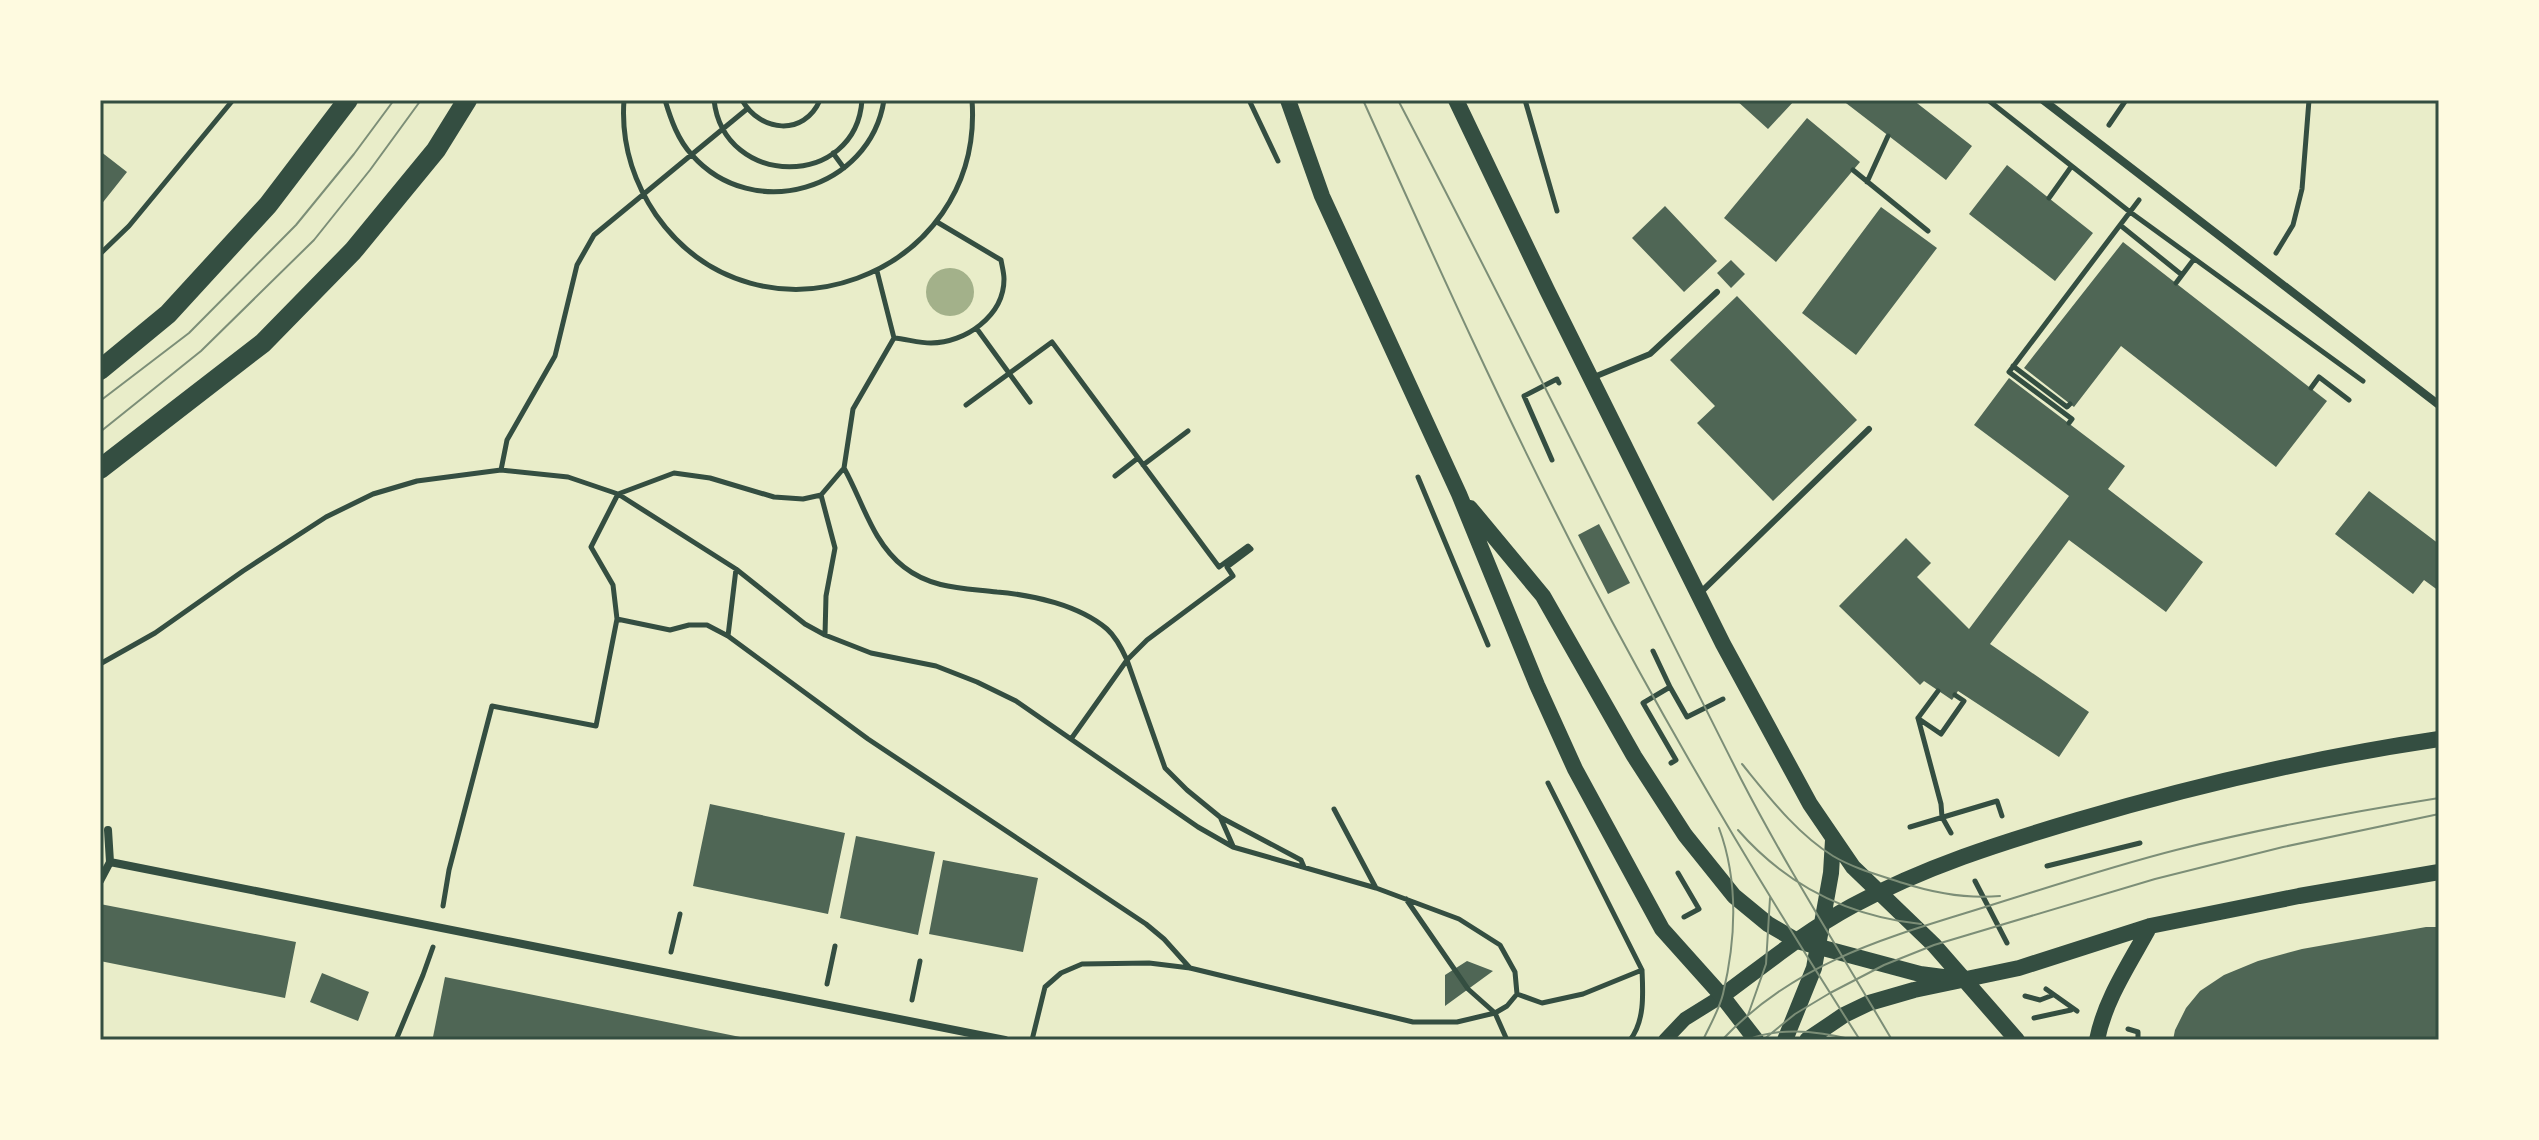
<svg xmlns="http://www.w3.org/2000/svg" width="2539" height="1140" font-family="'PT Sans Narrow',sans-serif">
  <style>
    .water { fill: #a3b18a }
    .building { fill: #4f6655 }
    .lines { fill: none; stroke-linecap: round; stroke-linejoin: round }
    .path { stroke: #344e41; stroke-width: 5 }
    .service { stroke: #344e41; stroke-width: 6 }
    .minor { stroke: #344e41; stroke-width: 8 }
    .tertiary { stroke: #344e41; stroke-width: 14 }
    .secondary { stroke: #344e41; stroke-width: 16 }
    .primary { stroke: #344e41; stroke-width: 20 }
    .tram { stroke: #7c8e77; stroke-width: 2 }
    .neatline { fill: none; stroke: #344e41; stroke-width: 3 }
  </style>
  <rect width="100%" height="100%" fill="#e9edc9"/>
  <!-- water -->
  <path class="water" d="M926 292a24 24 0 1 1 48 0a24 24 0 1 1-48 0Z"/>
  <!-- building -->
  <path class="building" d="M1736 100H1795L1768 129Z
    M1842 100H1913L1972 146 1946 180Z
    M1807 118 1860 162 1776 262 1724 218Z
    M100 151 127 172 100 206Z
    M2007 165 2093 233 2055 281 1969 214Z
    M1665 206 1717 261 1684 292 1632 238Z
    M1881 207 1937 248 1856 355 1802 313Z
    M2123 242 2327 401 2276 467 2121 346 2074 407 2024 368Z
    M1731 260 1745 274 1731 288 1717 273Z
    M1737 296 1857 420 1773 501 1697 423 1715 406 1670 360Z
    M2009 378 2125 466 2108 489 2203 562 2166 612 2069 540 1990 644 2089 712 2059 757 1958 691 1952 700 1924 681 1920 685 1839 606 1906 538 1931 563 1917 577 1969 629 2069 496 1974 425Z
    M2369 491 2439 544V591L2424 580 2413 594 2335 534Z
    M1599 524 1630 583 1608 594 1578 535Z
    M710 804 845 833 828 914 693 886Z
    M856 836 935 852 918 935 840 918Z
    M943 860 1038 878 1023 952 929 934Z
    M100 904 296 942 285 998 100 961Z
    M2426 927H2439V1040H2173L2175 1030 2186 1008 2200 991 2224 975 2258 961 2302 949Z
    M1467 961 1493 971 1445 1006V975Z
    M322 973 369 992 358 1021 310 1002Z
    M445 977 750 1039V1040H448L433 1037Z"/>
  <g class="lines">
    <!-- path -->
    <path class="path" d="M624 100C621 141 633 181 656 215 758 360 985 277 972 100
      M665 100C671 120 678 140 692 155 753 224 870 190 884 100
      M714 100C724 189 856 189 862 100
      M742 100C760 132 804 137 820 100
      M1249 100 1278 161
      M1525 100 1557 211
      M1988 100 2130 212 2363 381
      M2109 125 2126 100
      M833 153 844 168
      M1853 170 1928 231
      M1867 182 1888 136
      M2049 198 2071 167
      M2120 225 2182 275 2176 283
      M2276 253 2293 225 2302 189 2309 100
      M100 254 129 226 233 100
      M2182 275 2194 259
      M977 329 1030 402
      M894 338C906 339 919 343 931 343 965 343 1004 316 1004 279 1004 273 1002 266 1001 260L937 222
      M2013 366 2067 407 2070 404
      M2311 388 2319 377 2349 400
      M966 405 1052 342 1219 567 1248 546 1251 549 1227 567 1233 576 1147 640 1127 660 1071 739
      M2069 423 2072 419 2009 372 2139 200
      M1552 460 1524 396 1557 379 1559 383
      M1143 465 1188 431
      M844 468C863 502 872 542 904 567 932 589 964 588 997 592 1033 595 1079 605 1107 629 1116 637 1122 649 1127 660L1165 768 1187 790 1220 817 1301 860 1304 867
      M501 470 507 440 555 356 577 265 594 235 747 109
      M1115 476 1138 458
      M1418 477 1488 645
      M618 494 674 473 710 478 774 497 803 499 821 495 844 468 853 409 894 338 877 271
      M821 495 835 548 826 596 825 635
      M617 619 670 630 689 625H707L728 636 868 739 1146 924 1164 939 1190 968
      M728 636 736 569
      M1653 651 1670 687
      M100 664 155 633 243 571 326 517 373 494 417 481 501 470 568 477 618 494 736 569 805 624 825 635 871 653 936 666 977 682 1016 701 1198 827 1233 847 1376 888 1459 919 1500 945 1515 972 1517 994 1507 1006 1495 1013 1457 1022H1413L1190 968 1149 963 1082 964 1061 973 1045 987 1032 1040
      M1918 718 1941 804 1942 817 1951 833
      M1918 718 1938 691
      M1919 719 1941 734 1964 701 1955 695
      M1671 763 1676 760 1643 703 1670 687 1687 717 1723 699
      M1548 783 1642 970C1643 993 1645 1021 1630 1040
      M1334 809 1376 888
      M1221 819 1233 846
      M1910 827 1997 801 2002 816
      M2047 866 2140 843
      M1678 873 1699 909 1684 917
      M1975 881 2007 943
      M1406 899 1468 989 1495 1013 1507 1040
      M443 906 449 870 492 706 596 726 617 619 613 585 591 547 618 494
      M671 952 680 914
      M827 984 835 946
      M2046 989 2077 1011
      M1517 994 1542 1003 1583 994 1642 970
      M2025 996 2040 1000 2053 995
      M912 1000 920 961
      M2034 1018 2071 1010
      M2128 1029 2138 1032V1040
      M396 1040 423 975 433 947"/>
    <!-- service -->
    <path class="service" d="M1594 377 1650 354 1717 292
      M1699 594 1869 429"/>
    <!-- minor -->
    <path class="minor" d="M2043 100 2439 405
      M110 862 1005 1040
      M100 881 110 862 108 830"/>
    <!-- tertiary -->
    <path class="tertiary" d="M1665 1040 1685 1019 1722 996"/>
    <!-- secondary -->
    <path class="secondary" d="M1288 100 1322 196 1459 494 1537 685 1575 769 1662 929 1722 996 1756 1040
      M1456 100 1547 290 1723 644 1810 804 1853 867 1934 945 2017 1040
      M1470 508 1543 596 1634 756 1685 835 1734 896 1768 924 1797 941 1920 974 1966 980
      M1722 996C1764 965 1806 931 1852 906 1924 867 2000 843 2078 820 2197 785 2317 757 2439 739
      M1785 1040 1814 968 1831 873 1833 840
      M1807 1040 1844 1015 1869 1003 1914 990 2019 968 2150 926 2299 896 2439 872
      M2097 1040C2105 999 2130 963 2150 926"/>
    <!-- primary -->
    <path class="primary" d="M100 370 168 314 268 205 348 100
      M100 469 263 343 353 251 436 150 467 100"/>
    <!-- tram -->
    <path class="tram" d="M1363 100C1435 260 1507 420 1588 576 1671 735 1763 889 1860 1040
      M1398 100C1516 325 1627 553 1741 779 1787 868 1841 953 1892 1040
      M100 401 189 333 296 225 354 154 394 100
      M100 432 201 351 314 240 370 170 421 100
      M1742 764C1769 797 1797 834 1833 856 1855 869 1879 875 1903 883 1934 893 1967 899 2000 896
      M1738 830C1787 886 1847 916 1921 924
      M1748 1015 1766 964 1770 898
      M1703 1040C1710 1025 1719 1010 1723 994 1736 939 1739 882 1719 828
      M1722 1040C1800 957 1897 935 2001 902 2059 884 2117 865 2176 850 2263 828 2351 812 2439 798
      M1747 1040C1781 1026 1820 1031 1854 1040
      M1763 1040 1795 1014 1830 993 1884 965 1934 945 2155 879 2283 847 2439 814"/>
  </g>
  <!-- border -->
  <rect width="2539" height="1140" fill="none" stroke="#fefae0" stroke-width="204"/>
  <rect x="102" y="102" width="2335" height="936" class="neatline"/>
</svg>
